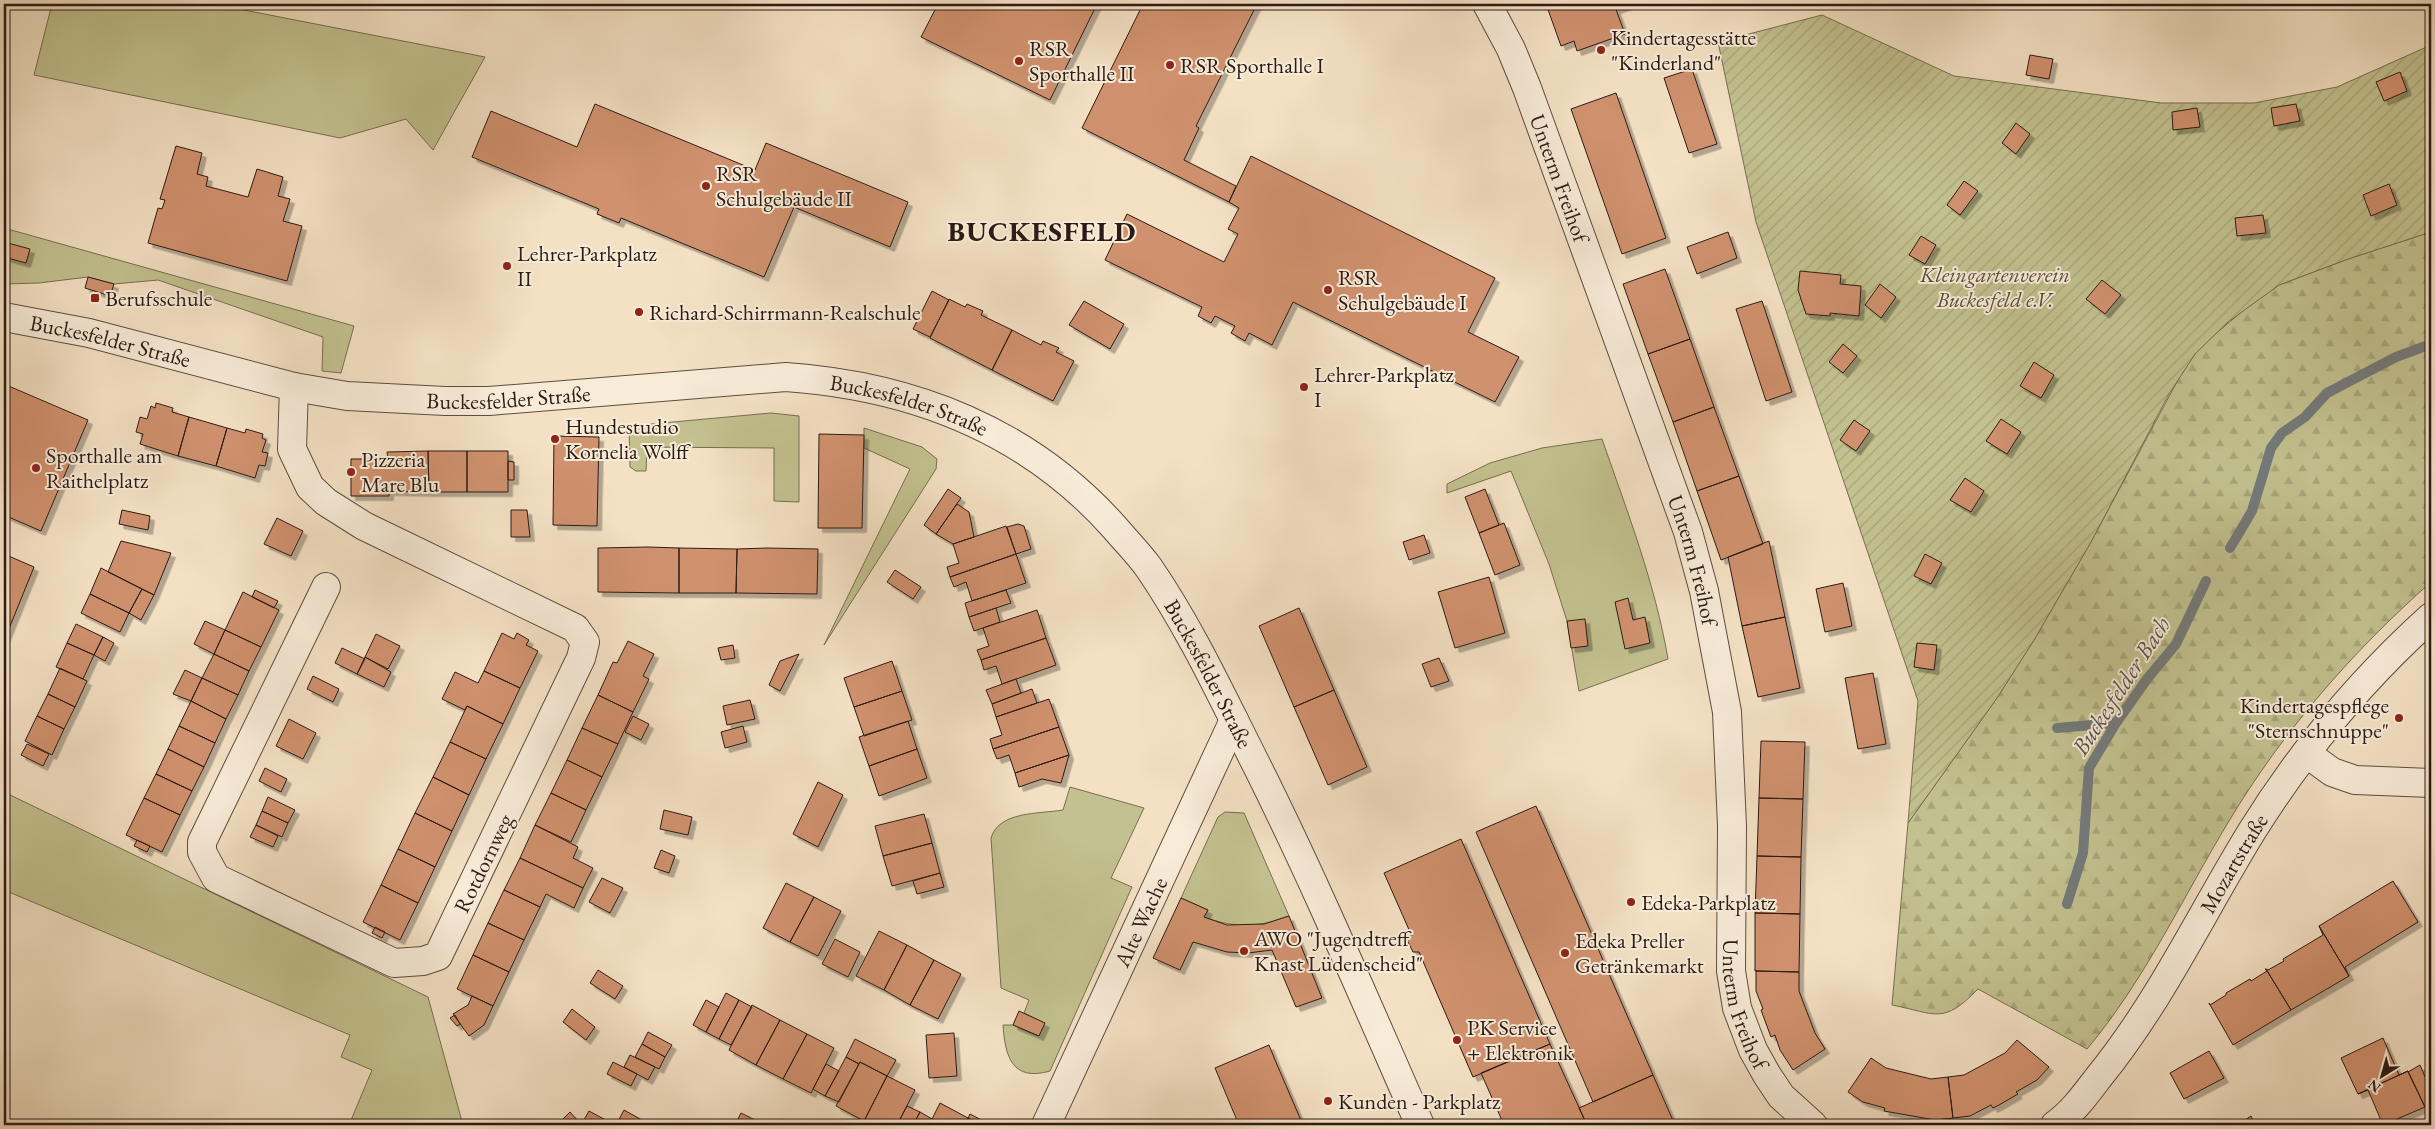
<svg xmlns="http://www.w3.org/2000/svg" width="2435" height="1129" font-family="'EB Garamond',serif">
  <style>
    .green { fill: #c2c18f; stroke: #776e52 }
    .forest { fill: url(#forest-firs); stroke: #776e52 }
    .garden { fill: url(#garden-furrows); stroke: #776e52 }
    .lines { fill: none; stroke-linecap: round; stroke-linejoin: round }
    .stream { stroke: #737a7b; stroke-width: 10 }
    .building { fill: #d0916e; stroke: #2c1b14; filter: url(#shadow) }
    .street-casing { stroke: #5e4c40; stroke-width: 30 }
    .street { stroke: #f8ecd9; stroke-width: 28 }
    .poi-dot { fill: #8f2418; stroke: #f8ecd9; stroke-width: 2 }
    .labels { text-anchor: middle; stroke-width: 4; stroke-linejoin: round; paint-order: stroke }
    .poi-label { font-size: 22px; fill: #2c1b14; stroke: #f8ecd9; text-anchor: start }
    .street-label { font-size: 22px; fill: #2c1b14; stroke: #f8ecd9 }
    .park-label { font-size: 22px; font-style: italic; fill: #594d39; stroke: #f8ecd9 }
    .water-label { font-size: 24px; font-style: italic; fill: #555350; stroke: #f8ecd9 }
    .district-label { font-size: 28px; font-weight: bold; letter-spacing: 1px; fill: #2c1b14; stroke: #f8ecd9 }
  </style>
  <defs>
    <pattern id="forest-firs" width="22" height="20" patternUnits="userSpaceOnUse" patternTransform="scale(1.25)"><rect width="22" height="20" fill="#c2c18f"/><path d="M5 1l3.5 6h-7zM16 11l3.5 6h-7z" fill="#a7a57a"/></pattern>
    <pattern id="garden-furrows" width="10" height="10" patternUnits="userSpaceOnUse" patternTransform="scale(1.25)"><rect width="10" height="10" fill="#c2c18f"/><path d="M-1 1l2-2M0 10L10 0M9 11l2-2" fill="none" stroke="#a7a57a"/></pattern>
    <filter id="shadow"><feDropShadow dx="4.5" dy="4.5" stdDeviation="0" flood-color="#0004"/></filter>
  </defs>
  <rect width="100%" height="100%" fill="#f4e1c4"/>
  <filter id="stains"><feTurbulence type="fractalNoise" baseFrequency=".004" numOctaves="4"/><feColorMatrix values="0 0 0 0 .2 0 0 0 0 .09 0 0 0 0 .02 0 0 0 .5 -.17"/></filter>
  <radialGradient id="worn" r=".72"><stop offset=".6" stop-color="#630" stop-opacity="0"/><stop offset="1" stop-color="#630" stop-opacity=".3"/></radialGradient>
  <!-- green -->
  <path class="green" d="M52 4H213L485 57 433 150 406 119 340 138 34 75Z
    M4 228 354 326 341 373 322 371 323 337 158 280 114 284 88 277 39 283 4 284Z
    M771 413 799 416V502L774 501V448L647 447 646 471H636L630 467 629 426Z
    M864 428 922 447 937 459 936 469 824 645 910 469 864 448Z
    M1602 439C1627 511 1655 583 1668 659L1579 691 1567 621 1549 564 1511 471 1447 493V484L1490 463 1542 448Z
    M1070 787 1144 808 1111 878 1132 887 1050 1071C1012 1082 1005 1056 1003 1025H1013L1038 1036 1044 1023 1024 1013 1029 1000 1001 988 991 838C999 811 1039 814 1063 810Z
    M4 792 428 997 463 1125H349L372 1070 341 1057 350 1035 4 890Z
    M1225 812 1244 813 1289 916C1260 928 1233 928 1204 917L1208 910 1181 898 1218 817Z"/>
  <!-- forest -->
  <path class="forest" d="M2431 232V582C2353 651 2283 731 2229 821 2183 897 2145 980 2087 1049L1978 989C1943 1025 1937 1014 1892 1005L1908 823 1997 698 2034 640 2091 542 2179 378 2195 354 2214 335 2244 310 2279 285 2348 259Z"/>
  <!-- garden -->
  <path class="garden" d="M1822 15 1954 76 2161 103H2254L2337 87 2431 45V232L2348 259 2279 285 2228 322 2195 354 2169 394 2091 542 2034 640 1997 698 1908 823 1918 701 1756 222 1718 42Z"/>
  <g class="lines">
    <!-- stream -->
    <path class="stream" d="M2230 548 2252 511 2271 448 2282 433 2305 417 2327 393 2396 357 2431 344
      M2057 728 2116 723
      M2067 904 2083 853 2089 768 2116 723 2147 679 2176 644 2206 581"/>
  </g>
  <!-- building -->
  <path class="building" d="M938 4H1097L1050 100 921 37Z
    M1143 4H1257L1196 126 1199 128 1184 160 1236 186 1229 202 1082 128Z
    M1546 4H1614L1625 34 1577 51 1574 41 1561 46Z
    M1614 4H1631L1616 9Z
    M2030 55 2053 59 2049 79 2026 75Z
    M1692 69 1717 144 1689 153 1664 78Z
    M2400 72 2407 91 2384 101 2376 82Z
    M1616 93 1666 238 1622 254 1571 109Z
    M595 104 755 170 766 143 908 202 890 247 794 207 764 277 621 218 619 223 597 214 599 209 472 157 491 111 577 147Z
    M2296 104 2300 121 2274 126 2271 108Z
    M2197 108 2200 127 2173 130 2172 112Z
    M2016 123 2030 134 2016 154 2002 143Z
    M176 146 202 153 197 174 208 177 206 186 248 197 257 169 283 177 278 196 290 199 283 221 302 226 287 281 148 243 158 208 162 209 165 200 160 199Z
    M1251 156 1495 278 1468 332 1519 357 1495 402 1293 302 1272 345 1249 333 1245 341 1231 333 1235 326 1215 316 1211 323 1198 316 1202 307 1105 260 1127 214 1224 262 1238 234 1228 229 1239 208 1229 202Z
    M1964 181 1978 191 1960 215 1947 205Z
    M2389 184 2397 205 2371 216 2363 195Z
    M2263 215 2266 233 2237 236 2235 218Z
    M1728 232 1737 258 1697 274 1687 247Z
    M1921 236 1936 245 1925 264 1909 255Z
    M4 242 30 249 26 263 4 257Z
    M1665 269 1690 339 1648 354 1623 284Z
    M1800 271 1841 275 1840 284 1861 286 1859 316 1830 313V316L1806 314 1798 290Z
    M88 277 114 284 110 296 85 288Z
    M2102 280 2121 295 2105 314 2086 299Z
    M1880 284 1896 297 1881 318 1865 305Z
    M932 291 949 300 930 337 913 329Z
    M949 299 965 307 967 304 983 311 981 315 1012 330 992 370 930 338Z
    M1084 301 1124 324 1110 349 1069 325Z
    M1762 301 1792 392 1766 401 1736 309Z
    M1012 330 1041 345 1043 341 1059 348 1056 352 1074 361 1053 401 992 370Z
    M1690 339 1714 407 1673 422 1648 354Z
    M1843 344 1857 356 1843 373 1829 362Z
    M2034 362 2054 375 2041 398 2020 386Z
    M4 384 88 420 41 531 4 515Z
    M156 403 173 408 172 412 189 417 178 456 140 444 143 434 136 432 140 417 147 419 151 406 155 408Z
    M1714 407 1739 476 1697 491 1673 422Z
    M189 417 227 428 216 466 178 456Z
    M2001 419 2021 432 2007 454 1986 441Z
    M1854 420 1870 431 1856 451 1840 440Z
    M227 428 245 433 246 429 263 434 262 438 266 440 262 452 268 453 265 466 259 465 255 478 216 466Z
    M819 434 864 435 862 528H818Z
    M554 436 599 437 597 526 553 525Z
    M428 451H467V492H429Z
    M428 451 429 492 389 491V496H351V459H388L387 452Z
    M467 451H508V492H467Z
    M508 461 514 462V480H508Z
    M1739 476 1763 544 1721 560 1697 491Z
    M1965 478 1984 491 1971 512 1950 500Z
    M948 489 961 498 936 534 924 525Z
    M1485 489 1499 525 1479 533 1465 497Z
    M957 504 969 512 974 537 953 544 936 534Z
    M122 510 150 516 148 530 119 524Z
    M511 510H527L530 537H511Z
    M277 518 303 531 291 556 264 544Z
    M1504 523 1520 565 1495 575 1479 533Z
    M1018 524 1024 526 1031 549 1016 554 1007 527Z
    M1006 526 1016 554 950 577 947 567 959 563 953 544Z
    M1424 535 1430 553 1409 560 1403 542Z
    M121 541 171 553 154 595 108 572Z
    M1769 541 1785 617 1742 626 1728 557Z
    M648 547 679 548V593L598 592V548Z
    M679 548 737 549 736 593H679Z
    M767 548 818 549 817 594 736 593 737 549Z
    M4 554 34 567 4 641Z
    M1016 554 1026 583 972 601 966 582 954 587 950 577Z
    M1925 554 1942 563 1931 584 1914 576Z
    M101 568 142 589 129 613 90 594Z
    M895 570 921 587 913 599 887 582Z
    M1489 577 1505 633 1455 648 1438 592Z
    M1843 583 1852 626 1825 632 1816 589Z
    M142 589 154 595 141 620 129 613Z
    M255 590 278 601 274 608 252 597Z
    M1006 590 1011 603 969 617 965 603Z
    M243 592 279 610 261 647 225 630Z
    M90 594 129 613 120 632 81 613Z
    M1628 598 1633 620 1645 617 1650 643 1625 649 1615 602Z
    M996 608 1000 622 974 631 969 617Z
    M1299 608 1334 690 1294 707 1259 626Z
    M1037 610 1046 638 981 660 977 650 989 646 983 628Z
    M1785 617 1800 688 1758 697 1742 626Z
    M1585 619 1588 646 1571 648 1567 621Z
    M205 621 225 630 214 654 194 644Z
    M76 624 103 637 94 655 67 643Z
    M225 630 261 647 249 671 214 654Z
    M502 633 514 639 517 633 529 640 526 645 538 651 520 688 484 671Z
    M376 634 400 646 388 669 365 657Z
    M103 637 114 643 105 661 94 655Z
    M1046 638 1056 665 1002 684 996 666 984 670 981 660Z
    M628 641 654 654 643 676 649 679 633 712 598 695 613 662 617 663Z
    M67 643 94 655 83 679 56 667Z
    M1917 643 1937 645 1934 670 1914 667Z
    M733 645 735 658 721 660 718 648Z
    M342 648 365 659 357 674 335 663Z
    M214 654 249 671 238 695 202 678Z
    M799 654 780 691 769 685 780 661Z
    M365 657 391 672 384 687 357 674Z
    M1439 658 1449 681 1431 687 1422 664Z
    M892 661 902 691 854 707 844 678Z
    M60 668 87 681 75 707 48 694Z
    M185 670 202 678 191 701 173 694Z
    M484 671 520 688 503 724 467 706 465 710 442 699 455 672 478 683Z
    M1873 673 1886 744 1858 749 1845 678Z
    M313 676 339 689 333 702 307 689Z
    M202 678 238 695 226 719 191 701Z
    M1016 679 1021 693 992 704 986 690Z
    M1032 689 1037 703 996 717 992 704Z
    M1334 690 1367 767 1328 785 1294 707Z
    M902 691 912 720 864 736 854 707Z
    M48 694 75 707 64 729 37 716Z
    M598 695 633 712 618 744 582 728Z
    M1049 699 1059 727 993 749 990 739 1002 735 996 717Z
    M750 700 755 719 727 725 723 706Z
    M191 701 226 719 215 743 179 726Z
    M467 706 503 724 486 759 450 742Z
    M37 716 64 729 52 755 25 741Z
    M633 716 649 724 641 740 625 732Z
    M289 719 316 733 303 759 276 746Z
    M908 721 917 749 869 766 859 737Z
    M179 726 215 743 204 767 168 749Z
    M743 726 747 742 725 748 721 732Z
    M1059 727 1069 755 1015 773 1009 755 997 759 993 749Z
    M582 728 618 744 602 777 567 760Z
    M1761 741 1805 742 1803 799 1759 798Z
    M450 742 486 759 469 795 433 777Z
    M27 744 49 754 43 766 21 755Z
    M168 749 204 767 192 791 156 774Z
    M917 749 927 778 879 796 869 766Z
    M1069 755 1061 783 1042 779 1019 787 1015 773Z
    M567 760 602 777 586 810 551 793Z
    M265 768 287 779 281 792 259 781Z
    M156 774 192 791 180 815 144 798Z
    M433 777 469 795 452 831 415 813Z
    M818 782 843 795 818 847 793 834Z
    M551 793 586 810 571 842 535 825Z
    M268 797 295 810 288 823 262 811Z
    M144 798 180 815 162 852 126 835Z
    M1759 798 1803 799 1801 857 1757 856Z
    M1536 806 1653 1075 1593 1102 1476 832Z
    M664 810 692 817 688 835 660 829Z
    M262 811 288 823 282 837 256 825Z
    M415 813 452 831 435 867 398 849Z
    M924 814 932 843 883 856 875 826Z
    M256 825 278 836 273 847 250 837Z
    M535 825 578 847 573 858 593 868 583 888 520 858Z
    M1461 839 1550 1044 1473 1077 1419 952H1413L1407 940 1411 936 1410 932 1384 873Z
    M137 840 150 846 147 852 134 846Z
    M932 843 940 873 892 886 883 856Z
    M398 849 435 867 418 903 381 885Z
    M661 850 675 856 669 873 654 868Z
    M1757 856 1801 857 1800 914 1755 913Z
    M520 858 583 888 574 908 546 894 540 907 504 890Z
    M940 873 944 887 917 894 913 881Z
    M602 878 623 888 610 913 589 902Z
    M2393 881 2418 922 2345 967 2349 976 2319 926Z
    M786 883 814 897 790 942 763 928Z
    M381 885 418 903 400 940 363 922Z
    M504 890 540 907 524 940 488 923Z
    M814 897 841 911 818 956 790 942Z
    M1181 898 1208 910 1204 917 1227 925 1264 924 1289 916 1322 998 1296 1007 1272 950 1248 953 1227 952 1193 942 1180 970 1153 958Z
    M1755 913 1800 914 1799 972 1755 971Z
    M488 923 524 940 509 972 473 955Z
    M2319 926 2349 976 2291 1010 2266 969 2268 970 2284 961 2283 959 2323 935Z
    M375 927 385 932 382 938 372 933Z
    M879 931 907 945 884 990 856 976Z
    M835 939 860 952 848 977 822 964Z
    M907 945 934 960 910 1005 884 990Z
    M473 955 509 972 493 1006 457 989Z
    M934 960 961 974 938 1019 910 1005Z
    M2265 969H2266L2291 1010 2233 1045 2209 1003 2210 1005 2226 995V993L2250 979 2251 981 2267 971Z
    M598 970 623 986 615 999 590 983Z
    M1756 971 1799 972V991L1815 1033 1825 1049 1793 1070 1780 1050 1775 1035 1771 1037 1761 1010 1763 1009 1756 991Z
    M726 993 739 1000 719 1039 706 1032Z
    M472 996 493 1006 484 1025 469 1036 453 1014 468 1005Z
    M706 1000 719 1007 706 1032 693 1025Z
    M739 1000 752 1007 731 1045 719 1039Z
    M752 1005 780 1020 756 1065 729 1050Z
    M572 1009 595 1027 586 1040 563 1022Z
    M1019 1011 1045 1023 1039 1036 1013 1025Z
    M455 1015 460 1024 457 1026 450 1018Z
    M780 1020 807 1034 783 1079 756 1065Z
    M648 1032 672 1045 665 1057 642 1044Z
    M954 1033 957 1076 929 1078 926 1035Z
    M807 1034 834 1048 811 1093 783 1079Z
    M2383 1038 2399 1075 2408 1071 2358 1094 2341 1058Z
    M855 1039 896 1060 887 1076 860 1062 859 1064 846 1057Z
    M2017 1040 2049 1067 2037 1080 2016 1092 2018 1094 1999 1105 1993 1108 1991 1105 1970 1116 1953 1118 1948 1077 1964 1075 2005 1053Z
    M642 1044 665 1057 659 1069 635 1057Z
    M1550 1044 1587 1125H1504L1481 1073Z
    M1269 1045 1275 1060 1303 1125H1239L1215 1068Z
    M2209 1051 2224 1078 2184 1099 2170 1073Z
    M630 1055 655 1067 648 1080 624 1067Z
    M846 1057 859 1064 839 1102 825 1096Z
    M1871 1058 1886 1068 1931 1079 1948 1077 1953 1118 1935 1120 1884 1111 1885 1108 1863 1102 1848 1092Z
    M613 1062 637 1074 631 1086 607 1074Z
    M860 1062 887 1076 864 1121 836 1106Z
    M826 1064 839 1071 825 1096 813 1089Z
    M2420 1065 2431 1091V1104L2425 1107 2408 1072Z
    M2408 1071 2425 1107 2383 1125 2368 1090 2358 1094Z
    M1653 1075 1675 1125H1587L1579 1108Z
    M887 1076 915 1090 897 1125H872L864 1121Z
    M940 1103 968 1118 964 1125H929Z
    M907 1106 920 1112 913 1125H897Z
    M624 1110 651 1125H621L617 1123Z
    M589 1111 615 1125H616H581Z
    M570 1112 577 1120 572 1125H557Z
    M920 1112 932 1119 929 1125H913Z
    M741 1113 765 1125H735Z
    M970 1114 991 1125H982L968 1118Z
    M2251 1116 2255 1125H2238Z
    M968 1118 982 1125H964Z"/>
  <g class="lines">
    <defs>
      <g id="street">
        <path id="s1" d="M1487 4 1511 49 1527 88 1688 532 1704 591 1727 712 1732 826 1731 971 1737 1008 1753 1050 1767 1075 1781 1096 1813 1125"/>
        <path id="s2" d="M4 317 89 333 294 387 347 396 445 401H489L786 377C913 386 1029 431 1115 528 1126 541 1139 554 1149 568 1192 631 1223 699 1257 766 1316 884 1367 1005 1420 1125"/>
        <path d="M294 387 292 449 310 487 326 502 364 526 575 628 585 642 581 658 438 956 423 961 394 963 216 878 202 852V842L326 587"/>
        <path d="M2306 753 2332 772 2355 780 2431 783"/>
        <path id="s3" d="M1046 1125 1234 720"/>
        <path id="s4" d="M2055 1125C2072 1113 2085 1095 2098 1078 2160 1002 2201 914 2252 831 2302 751 2361 680 2431 617"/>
      </g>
    </defs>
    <!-- street casing -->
    <use href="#street" class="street-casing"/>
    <!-- street -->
    <use href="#street" class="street"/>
  </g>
  <!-- markers -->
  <g class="poi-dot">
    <circle cx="1601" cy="50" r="5"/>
    <circle cx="1019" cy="61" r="5"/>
    <circle cx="1170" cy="65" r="5"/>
    <circle cx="706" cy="186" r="5"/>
    <circle cx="507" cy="266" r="5"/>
    <circle cx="1328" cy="290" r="5"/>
    <rect x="90" y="293" width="10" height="10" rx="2.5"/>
    <circle cx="639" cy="312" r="5"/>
    <circle cx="1304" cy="387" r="5"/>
    <circle cx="555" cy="439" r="5"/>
    <circle cx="36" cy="468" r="5"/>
    <circle cx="351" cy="472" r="5"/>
    <circle cx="2399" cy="718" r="5"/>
    <circle cx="1631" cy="902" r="5"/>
    <circle cx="1244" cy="951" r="5"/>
    <circle cx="1565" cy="953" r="5"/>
    <circle cx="1457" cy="1040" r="5"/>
    <circle cx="1328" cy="1101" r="5"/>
  </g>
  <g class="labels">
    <!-- poi labels -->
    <g class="poi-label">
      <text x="1611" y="45">Kindertagesstätte<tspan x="1611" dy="25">"Kinderland"</tspan></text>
      <text x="1029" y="56">RSR<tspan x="1029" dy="25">Sporthalle II</tspan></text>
      <text x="1180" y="73">RSR Sporthalle I</text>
      <text x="716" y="181">RSR<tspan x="716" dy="25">Schulgebäude II</tspan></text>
      <text x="517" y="261">Lehrer-Parkplatz<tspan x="517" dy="25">II</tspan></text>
      <text x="1338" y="285">RSR<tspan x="1338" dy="25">Schulgebäude I</tspan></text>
      <text x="105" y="306">Berufsschule</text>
      <text x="649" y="320">Richard-Schirrmann-Realschule</text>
      <text x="1314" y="382">Lehrer-Parkplatz<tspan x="1314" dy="25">I</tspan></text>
      <text x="565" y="434">Hundestudio<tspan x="565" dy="25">Kornelia Wolff</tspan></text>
      <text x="46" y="463">Sporthalle am<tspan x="46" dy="25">Raithelplatz</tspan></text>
      <text x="361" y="467">Pizzeria<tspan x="361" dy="25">Mare Blu</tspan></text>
      <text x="2389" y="713" text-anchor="end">Kindertagespflege<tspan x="2389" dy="25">"Sternschnuppe"</tspan></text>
      <text x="1641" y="910">Edeka-Parkplatz</text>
      <text x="1254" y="946">AWO "Jugendtreff<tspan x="1254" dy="25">Knast Lüdenscheid"</tspan></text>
      <text x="1575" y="948">Edeka Preller<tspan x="1575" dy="25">Getränkemarkt</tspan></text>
      <text x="1467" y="1035">PK Service<tspan x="1467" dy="25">+ Elektronik</tspan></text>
      <text x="1338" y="1109">Kunden - Parkplatz</text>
    </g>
    <!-- street labels -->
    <g class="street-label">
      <text dy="8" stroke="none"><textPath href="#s1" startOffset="189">Unterm Freihof</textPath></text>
      <text dy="8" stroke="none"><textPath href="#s2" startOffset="109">Buckesfelder Straße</textPath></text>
      <text dy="8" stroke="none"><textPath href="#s2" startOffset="514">Buckesfelder Straße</textPath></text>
      <text dy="8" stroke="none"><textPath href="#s2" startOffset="919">Buckesfelder Straße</textPath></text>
      <text dy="8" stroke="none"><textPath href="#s1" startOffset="594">Unterm Freihof</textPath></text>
      <text dy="8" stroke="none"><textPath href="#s2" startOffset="1338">Buckesfelder Straße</textPath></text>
      <text transform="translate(483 863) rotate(-64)" y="8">Rotdornweg</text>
      <text dy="8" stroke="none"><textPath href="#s4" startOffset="318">Mozartstraße</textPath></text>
      <text dy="8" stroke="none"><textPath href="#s3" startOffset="224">Alte Wache</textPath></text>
      <text dy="8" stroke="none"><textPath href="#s1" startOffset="1044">Unterm Freihof</textPath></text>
    </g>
    <!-- park labels -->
    <g class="park-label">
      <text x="1995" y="282">Kleingartenverein<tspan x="1995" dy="25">Buckesfeld e.V.</tspan></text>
    </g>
    <!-- water labels -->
    <g class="water-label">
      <text transform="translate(2121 686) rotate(-57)" y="8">Buckesfelder Bach</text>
    </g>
    <!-- district labels -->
    <g class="district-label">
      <text x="1042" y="241">BUCKESFELD</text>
    </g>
  </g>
  <!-- margin -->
  <rect width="2435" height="1129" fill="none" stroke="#f4e1c4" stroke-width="20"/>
  <rect x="5" y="5" width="2425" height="1119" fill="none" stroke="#2c1b14" stroke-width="2.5"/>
  <rect x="10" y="10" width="2415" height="1109" fill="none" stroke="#2c1b14"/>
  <!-- north arrow -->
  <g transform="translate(2382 1076) rotate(217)" stroke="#f8ecd9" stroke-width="4" paint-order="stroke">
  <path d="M0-4L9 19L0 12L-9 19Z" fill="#2c1b14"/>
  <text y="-8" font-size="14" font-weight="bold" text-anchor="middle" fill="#2c1b14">N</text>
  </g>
  <rect width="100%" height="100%" filter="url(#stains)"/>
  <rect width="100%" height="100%" fill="url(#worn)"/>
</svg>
